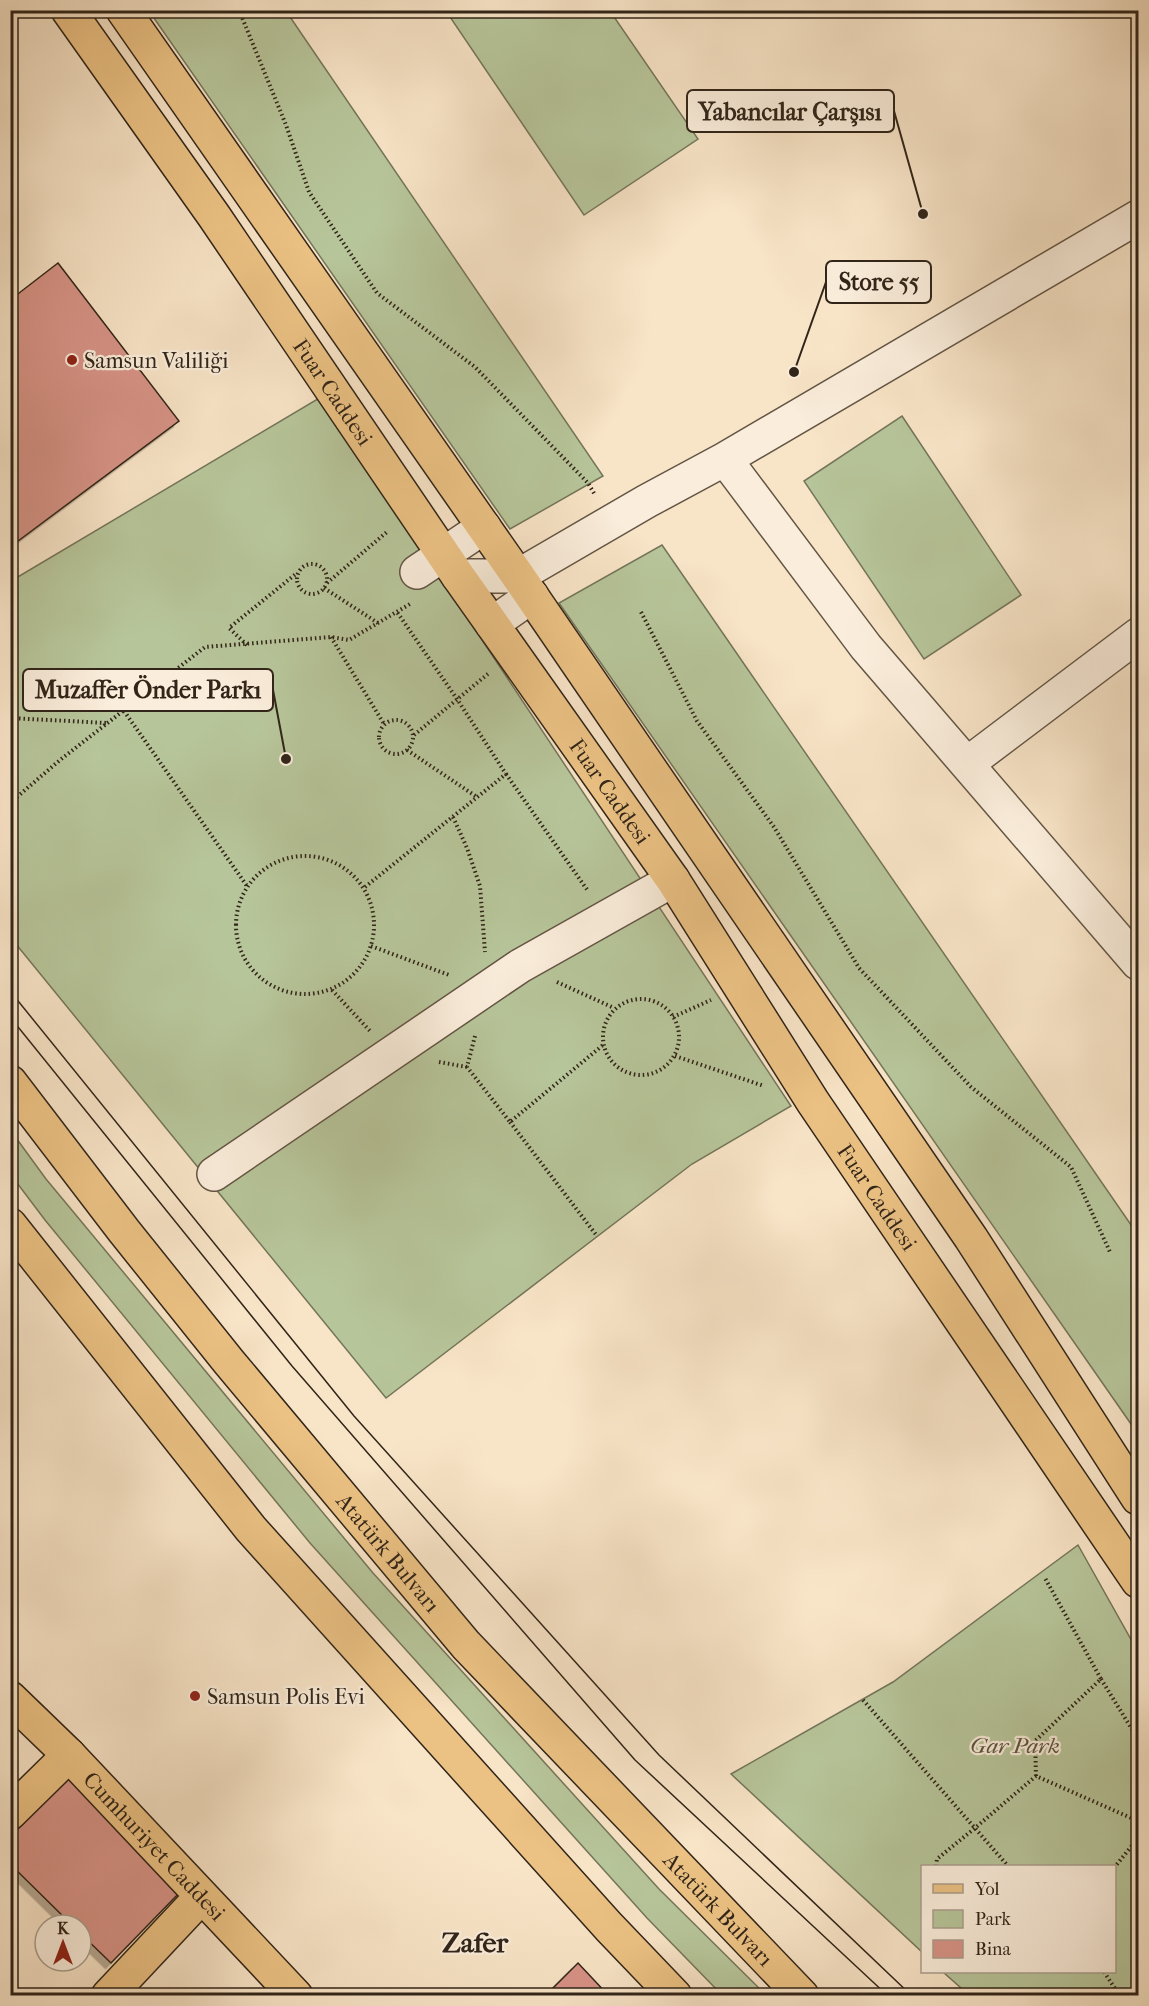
<svg xmlns="http://www.w3.org/2000/svg" width="1149" height="2006" font-family="'IM FELL French Canon',serif">
  <style>
    .green { fill: #b7c59a; stroke: #74755a; stroke-width: 1.5 }
    .building { fill: #d79387; stroke: #312519; stroke-width: 1.5; filter: url(#shadow) }
    .lines { fill: none; stroke-linecap: round; stroke-linejoin: round }
    .minor-casing { stroke: #635544; stroke-width: 36 }
    .major-casing { stroke: #312519; stroke-width: 36 }
    .path { stroke: #312519; stroke-width: 4; stroke-dasharray: 1.5 3; stroke-linecap: butt }
    .minor { stroke: #faeddb; stroke-width: 33 }
    .major { stroke: #ecc284; stroke-width: 33 }
    .tram { stroke: #312519; stroke-width: 1.5 }
    .poi-dot { fill: #8f2418; stroke: #faeddb; stroke-width: 2 }
    .labels { text-anchor: middle; stroke-width: 4.5; stroke-linejoin: round; paint-order: stroke }
    .poi-label { font-size: 22px; fill: #312519; stroke: #faeddb; text-anchor: start }
    .street-label { font-size: 22px; fill: #312519; stroke: #faeddb }
    .park-label { font-size: 22px; font-style: italic; fill: #595540; stroke: #faeddb }
    .district-label { font-size: 28px; font-weight: bold; fill: #312519; stroke: #faeddb }
    .leader { fill: none; stroke: #312519; stroke-width: 2 }
    .callout-dot { fill: #312519; stroke: #faeddb; stroke-width: 2 }
    .callout { fill: #faeddb; stroke: #312519; stroke-width: 2 }
    .callout-label { font-size: 24px; text-anchor: middle; font-weight: bold; fill: #312519 }
  </style>
  <defs>
    <filter id="shadow"><feDropShadow dx="-5.5" dy="5.5" stdDeviation="0" flood-color="#0004"/></filter>
  </defs>
  <rect width="100%" height="100%" fill="#f8e4c7"/>
  <filter id="stains"><feTurbulence type="fractalNoise" baseFrequency=".00333" numOctaves="4"/><feColorMatrix values="0 0 0 0 .2 0 0 0 0 .09 0 0 0 0 .02 0 0 0 .5 -.17"/></filter>
  <radialGradient id="worn" r=".72"><stop offset=".6" stop-color="#630" stop-opacity="0"/><stop offset="1" stop-color="#630" stop-opacity=".3"/></radialGradient>
  <!-- green -->
  <path class="green" d="M459 10 610 11 698 139 584 215 450 17Z
    M149 11H286L603 476 510 529Z
    M321 397 791 1106 692 1164 386 1398 11 938V581Z
    M902 416 1021 595 924 659 804 481Z
    M662 545 1138 1235V1434L559 603Z
    M11 1131 46 1179 373 1573 659 1889 766 1995H722L647 1918 310 1543 45 1220 11 1175Z
    M1078 1545 1138 1652V1995H969L943 1972H1114V1866H922V1952L731 1774 893 1682Z"/>
  <!-- building -->
  <path class="building" d="M58 263 179 421 10 547V300Z
    M70 1777 184 1888 111 1963 81 1934V1925H72L10 1864V1837Z
    M578 1963 609 1996H545Z"/>
  <g class="lines">
    <defs>
      <path id="minor" d="M725 459 1138 217
        M417 572 484 527
        M458 576H518L647 501 725 459 866 647 1138 963
        M492 624 532 596
        M967 764 1138 635
        M214 1174 520 966 673 880"/>
      <g id="major">
        <path id="s1" d="M68 10 214 216 458 576 673 880 813 1102 1138 1581"/>
        <path d="M123 10 518 576 971 1238 1138 1498"/>
        <path id="s2" d="M10 1082 124 1231 229 1362 466 1645 802 1996"/>
        <path d="M10 1225 251 1529 609 1927 675 1996"/>
        <path id="s3" d="M10 1698 69 1755 296 1996"/>
        <path d="M10 1813 69 1755"/>
        <path d="M108 1996 201 1897"/>
      </g>
    </defs>
    <!-- minor casing -->
    <use href="#minor" class="minor-casing"/>
    <!-- major casing -->
    <use href="#major" class="major-casing"/>
    <!-- path -->
    <path class="path" d="M239 10 286 125 309 192 377 293 475 367 588 483 595 495
      M297 579a15 15 0 1 1 30 0a15 15 0 1 1-30 0Z
      M327 583 388 531
      M324 588 378 623
      M641 612 697 721 774 827 859 968 971 1087 1071 1167 1110 1252
      M331 637 384 724
      M247 645 229 628 297 573
      M124 711 247 886
      M10 718 107 723
      M379 737a17 17 0 1 1 34 0a17 17 0 1 1-34 0Z
      M414 735 489 673
      M407 750 477 797
      M506 774 588 891
      M10 803 60 760 205 647 331 637 349 640 410 604
      M453 817 467 848 480 886 485 952
      M236 925a69 69 0 1 1 138 0a69 69 0 1 1-138 0Z
      M365 887 506 774 457 699 397 612
      M371 946 449 975
      M557 982 614 1008
      M332 990 370 1031
      M603 1037a38 38 0 1 1 76 0a38 38 0 1 1-76 0Z
      M673 1017 711 1000
      M475 1036 467 1067 510 1122 603 1045
      M675 1056 764 1086
      M439 1062 467 1067
      M510 1122 597 1236
      M1101 1679 1138 1739
      M863 1700 1008 1866
      M1036 1776 1035 1741 1101 1679 1045 1578
      M936 1866 937 1859 975 1828 1036 1776 1138 1821
      M1114 1868 1138 1838
      M1104 1972 1120 1996"/>
    <!-- minor -->
    <use href="#minor" class="minor"/>
    <!-- major -->
    <use href="#major" class="major"/>
    <!-- tram -->
    <path class="tram" d="M10 991 354 1416 659 1755 912 1996
      M10 1017 292 1366 635 1760 888 1996"/>
  </g>
  <!-- markers -->
  <g class="poi-dot">
    <circle cx="72" cy="360" r="6"/>
    <circle cx="195" cy="1696" r="6"/>
  </g>
  <g class="labels">
    <!-- poi labels -->
    <g class="poi-label">
      <text x="84" y="368">Samsun Valiliği</text>
      <text x="207" y="1704">Samsun Polis Evi</text>
    </g>
    <!-- street labels -->
    <g class="street-label">
      <text dy="8" stroke="none"><textPath href="#s1" startOffset="465">Fuar Caddesi</textPath></text>
      <text dy="8" stroke="none"><textPath href="#s1" startOffset="951">Fuar Caddesi</textPath></text>
      <text dy="8" stroke="none"><textPath href="#s1" startOffset="1437">Fuar Caddesi</textPath></text>
      <text dy="8" stroke="none"><textPath href="#s2" startOffset="604">Atatürk Bulvarı</textPath></text>
      <text dy="8" stroke="none"><textPath href="#s3" startOffset="207">Cumhuriyet Caddesi</textPath></text>
      <text dy="8" stroke="none"><textPath href="#s2" startOffset="1090">Atatürk Bulvarı</textPath></text>
    </g>
    <!-- park labels -->
    <g class="park-label">
      <text x="1015" y="1753">Gar Park</text>
    </g>
    <!-- district labels -->
    <g class="district-label">
      <text x="475" y="1952">Zafer</text>
    </g>
  </g>
  <!-- callouts -->
  <path class="leader" d="M923 214L894 111M794 372L826 282M286 759L273 690"/>
  <g class="callout-dot">
    <circle cx="923" cy="214" r="6"/>
    <circle cx="794" cy="372" r="6"/>
    <circle cx="286" cy="759" r="6"/>
  </g>
  <g class="callout">
    <rect x="687" y="90" width="207" height="42" rx="6"/>
    <rect x="826" y="261" width="105" height="42" rx="6"/>
    <rect x="23" y="669" width="250" height="42" rx="6"/>
  </g>
  <g class="callout-label">
    <text x="790" y="120">Yabancılar Çarşısı</text>
    <text x="879" y="290">Store 55</text>
    <text x="148" y="698">Muzaffer Önder Parkı</text>
  </g>
  <!-- margin -->
  <rect width="1149" height="2006" fill="none" stroke="#f8e4c7" stroke-width="36"/>
  <rect x="12" y="12" width="1125" height="1982" fill="none" stroke="#312519" stroke-width="3"/>
  <rect x="18" y="18" width="1113" height="1970" fill="none" stroke="#312519" stroke-width="1.5"/>
  <!-- legend -->
  <rect x="921" y="1865" width="195" height="108" fill="#faeddb" stroke="#aa9d8d" stroke-width="1.5"/>
  <rect x="933" y="1884" width="30" height="9" fill="#ecc284" stroke="#aa9d8d" stroke-width="1.5"/>
  <text x="975" y="1895" font-size="18" fill="#312519">Yol</text>
  <rect x="933" y="1910" width="30" height="18" fill="#b7c59a" stroke="#aa9d8d" stroke-width="1.5"/>
  <text x="975" y="1925" font-size="18" fill="#312519">Park</text>
  <rect x="933" y="1940" width="30" height="18" fill="#d79387" stroke="#aa9d8d" stroke-width="1.5"/>
  <text x="975" y="1955" font-size="18" fill="#312519">Bina</text>
  <!-- north arrow -->
  <g transform="translate(63 1943)"><circle r="28" fill="#faeddb" stroke="#aa9d8d" stroke-width="1.5"/>
  <path d="M0-4.5L10 22L0 15L-10 22Z" fill="#8f2418"/>
  <text y="-9" font-size="16" font-weight="bold" text-anchor="middle" fill="#312519">K</text>
  </g>
  <rect width="100%" height="100%" filter="url(#stains)"/>
  <rect width="100%" height="100%" fill="url(#worn)"/>
</svg>
